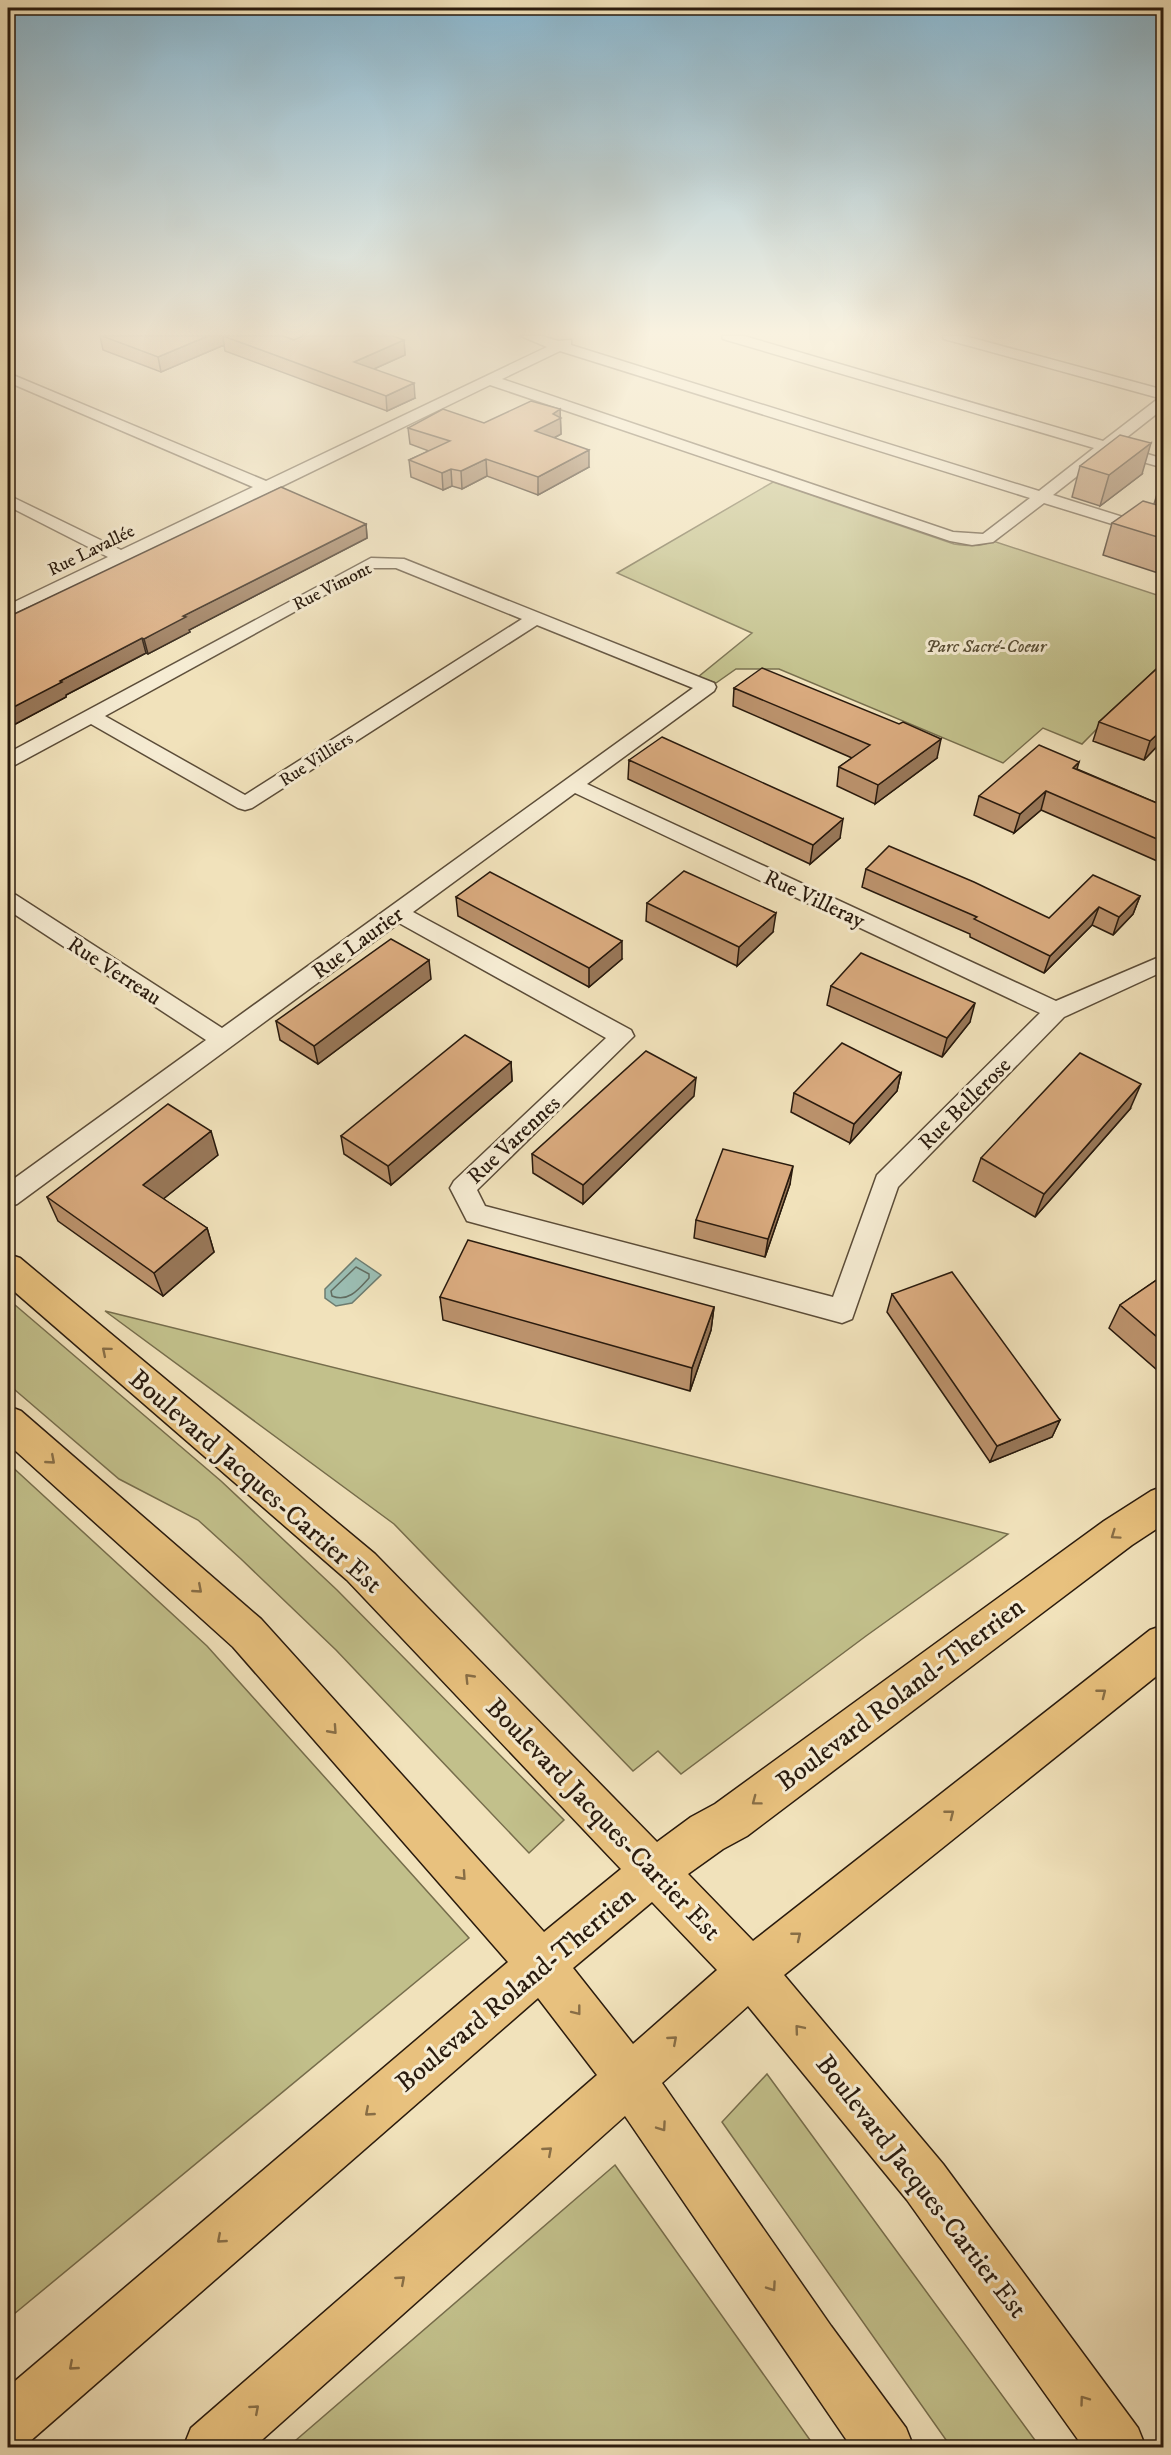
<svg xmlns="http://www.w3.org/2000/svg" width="1171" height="2455" font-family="'IM FELL DW Pica',serif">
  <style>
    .green { fill: #c2c08b; stroke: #766d4c; stroke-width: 1.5 }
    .water { fill: #9bbdb2; stroke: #6d7c70; stroke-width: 1.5 }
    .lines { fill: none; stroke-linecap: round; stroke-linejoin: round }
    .shore { stroke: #626c60; stroke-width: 1.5 }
    .minor-casing { stroke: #5b4c38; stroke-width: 3 }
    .major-casing { stroke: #291a0d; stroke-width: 3 }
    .minor { fill: #f6ecd3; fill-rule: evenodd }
    .major { fill: #e8c17e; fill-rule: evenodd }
    .wall { fill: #bb926c; stroke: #291a0d; stroke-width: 1.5 }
    .shaded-wall { fill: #987758; stroke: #291a0d; stroke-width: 1.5 }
    .building { fill: #d9aa7e; stroke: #291a0d; stroke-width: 1.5 }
    .oneway { stroke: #886e46 }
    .labels { text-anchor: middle; stroke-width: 6; stroke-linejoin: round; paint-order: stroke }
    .far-street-label { font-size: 18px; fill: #291a0d; stroke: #f6ecd3 }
    .far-park-label { font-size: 18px; font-style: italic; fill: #574c33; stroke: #f6ecd3 }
    .street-label { font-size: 22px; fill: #291a0d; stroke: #f6ecd3 }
    .near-street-label { font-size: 27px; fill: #291a0d; stroke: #f6ecd3 }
  </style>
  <rect width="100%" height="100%" fill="#f1e2bb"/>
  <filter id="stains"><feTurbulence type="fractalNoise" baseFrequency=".00333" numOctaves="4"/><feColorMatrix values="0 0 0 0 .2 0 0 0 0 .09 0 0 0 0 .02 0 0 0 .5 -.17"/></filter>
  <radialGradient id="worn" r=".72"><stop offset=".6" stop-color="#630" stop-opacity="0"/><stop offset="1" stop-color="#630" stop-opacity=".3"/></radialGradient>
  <!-- green -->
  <path class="green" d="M773 482 954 544C969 546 980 547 993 541L1163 597V662L1082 744 1043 728 1003 763 779 669H736L716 683 698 677 752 633 617 573Z
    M8 1299 221 1481 337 1590 564 1820 529 1853 336 1650 241 1559 198 1520 119 1479 8 1384Z
    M105 1311 1008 1534 866 1636 681 1774 658 1751 633 1771 394 1524Z
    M8 1463 207 1646 469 1938 8 2319Z
    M767 2074 1040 2447H951L722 2122Z
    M615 2165 815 2447H288Z"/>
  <!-- water -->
  <path class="water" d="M356 1258 381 1275 352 1303 336 1306 325 1298V1289Z"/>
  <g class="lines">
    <!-- shore -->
    <path class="shore" d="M356 1267 369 1274V1278C359 1289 348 1303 332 1296L331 1291Z"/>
    <defs>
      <path id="minor" d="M521 336H542L558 341 571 340V345L1039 491 1094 448 723 339 722 336H744L1103 441 1159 398 944 339 943 336H965L1164 390V408L1117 445 1164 459V468L1108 452 1053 495 1164 530V540L1044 503 993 542 972 545 950 541 490 385 128 561 8 616V605L108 557 8 506V495L121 550 253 487 8 382V373L266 481 547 347ZM560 351 1030 498 983 534 953 532 502 379Z
        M1153 336H1164V342Z
        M371 558 404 559 714 683 716 687 714 691 587 784 1056 1001 1164 955V971L1064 1017 898 1187 852 1319 842 1323 467 1221 450 1188 454 1181 606 1038 399 923 17 1204 8 1207V1183L206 1040 8 910V893L16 895 222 1028 693 688 537 625 252 808 245 810 238 808 91 724 15 765 8 767V753ZM374 568H396L522 619 245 795 105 716ZM575 793 1040 1013 877 1175 833 1297 485 1206 477 1190 634 1036 631 1030 413 912Z"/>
      <path id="major" d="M8 1254 20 1258 375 1554 657 1842 691 1817 715 1804 1104 1521 1151 1491 1164 1486V1524L1132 1545 747 1836 723 1849 688 1874 753 1941 1150 1630 1164 1625V1670L784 1975 943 2164 1138 2428 1146 2448H1084L907 2200 748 2006 662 2083 831 2326 906 2428 914 2448H852L625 2116 253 2448H183L191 2428 597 2075 538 1998 28 2443 16 2448H8V2387L508 1962 233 1647 8 1444V1406L21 1411 261 1619 544 1932 621 1869 347 1580 8 1286ZM652 1902 717 1970 633 2044 573 1968Z"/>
    </defs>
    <!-- minor casing -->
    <use href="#minor" class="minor-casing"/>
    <!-- major casing -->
    <use href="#major" class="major-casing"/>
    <!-- minor -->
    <use href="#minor" class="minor"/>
    <!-- major -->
    <use href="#major" class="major"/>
  </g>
  <!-- wall -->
  <path class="wall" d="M100 336H283L294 340H404L405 355 374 369 415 398 387 411 225 351 224 345 161 372 103 350Z
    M560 409 561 434 554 438 589 467 538 495 487 476 462 489 452 486 443 490 411 477 409 460 429 451 410 444 408 428 484 423Z
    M1080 466 1142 474 1100 506 1072 497Z
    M1164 487V575L1103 555 1112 523 1154 504 1158 491Z
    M366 524 367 538 189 630 190 632 148 654 146 653 66 695V697L8 728V617Z
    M1164 662V739L1144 760 1093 741 1099 722Z
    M734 688 937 758 875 804 837 786 839 767 852 758 733 706Z
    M629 760 840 838 810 864 628 779Z
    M1077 769 1164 806V864L1041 810 1014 833 974 815 979 796Z
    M866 869 1049 918 1140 896 1133 914 1113 935 1092 925 1044 973 970 937V934L862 887Z
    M456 897 622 959 589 987 458 916Z
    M647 903 773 932 737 966 646 921Z
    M431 979 318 1064 280 1040 276 1021Z
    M831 986 970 1022 942 1057 827 1005Z
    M1164 1020V1039L1157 1036Z
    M511 1062 512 1081 391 1185 344 1154 341 1136Z
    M901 1073 897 1091 850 1143 791 1112 794 1093Z
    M694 1096 583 1204 533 1173 532 1154Z
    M1130 1109 1035 1217 973 1181 981 1158Z
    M218 1155 163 1199 207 1228 214 1252 163 1296 58 1221 47 1197Z
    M790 1184 765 1257 694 1238 696 1220Z
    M1164 1275V1376L1109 1328 1120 1305Z
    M892 1294 1060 1420 1052 1437 990 1462 887 1312Z
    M440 1297 714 1307 711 1330 690 1391 443 1320Z"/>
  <!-- shaded-wall -->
  <path class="shaded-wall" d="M208 336H223L224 345 161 372 158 357Z
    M404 340 405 355 356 377 354 362Z
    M414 383 415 398 387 411 386 396Z
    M560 409 561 434 535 448V431L553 414Z
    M1151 443 1142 474 1100 506 1109 475Z
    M589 450V467L538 495V477Z
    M486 459 487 476 462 489 461 471Z
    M451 469 452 486 443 490 442 473Z
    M366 524 367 538 189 630 190 632 148 654 144 639 183 616Z
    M142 638 146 653 66 695V697L8 728V710L60 681Z
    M1164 728V739L1144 760 1150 741Z
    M941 739 937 758 875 804 878 785Z
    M1079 762 1074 780 1073 768Z
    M1046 791 1041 810 1014 833 1020 814Z
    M843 819 840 838 810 864 813 845Z
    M1140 896 1133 914 1113 935 1119 917Z
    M1099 907 1092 925 1044 973 1050 956Z
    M776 913 773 932 737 966 739 947Z
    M622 941V959L589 987V968Z
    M429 960 431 979 318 1064 314 1046Z
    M975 1003 970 1022 942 1057 947 1038Z
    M511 1062 512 1081 391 1185 388 1166Z
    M901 1073 897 1091 850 1143 854 1124Z
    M696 1078 694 1096 583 1204V1185Z
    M1141 1084 1130 1109 1035 1217 1044 1194Z
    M211 1131 218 1155 152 1208 143 1185Z
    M793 1166 790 1184 765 1257 768 1239Z
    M207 1228 214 1252 163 1296 154 1273Z
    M714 1307 711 1330 690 1391 692 1368Z
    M1060 1420 1052 1437 990 1462 997 1446Z"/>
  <!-- building -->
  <path class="building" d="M102 336H208L158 357Z
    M223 336H283L294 340 303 336H393L404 340 354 362 414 383 386 396Z
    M531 401 560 409 553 414 561 418 535 431 589 450 538 477 486 459 461 471 451 469 442 473 409 460 450 441 408 428 443 409 484 423Z
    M1120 435 1151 443 1109 475 1080 466Z
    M281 487 366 524 183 616 186 617 144 639 142 638 60 681 62 682 8 710V617Z
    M1164 487V493L1158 491Z
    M1143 501 1164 507V539L1112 523Z
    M1164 662V728L1150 741 1099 722Z
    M762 668 899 724 903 722 941 739 878 785 839 767 870 745 734 688Z
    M662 737 843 819 813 845 629 760Z
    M1039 745 1079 762 1073 768 1164 806V842L1046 791 1020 814 979 796Z
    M889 846 974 882 1049 918 1093 875 1140 896 1119 917 1099 907 1050 956 974 919 977 917 866 869Z
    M684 871 776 913 739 947 647 903Z
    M490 872 622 941 589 968 456 897Z
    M391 939 429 960 314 1046 276 1021Z
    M861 953 975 1003 947 1038 831 986Z
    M465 1035 511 1062 388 1166 341 1136Z
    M842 1043 901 1073 854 1124 794 1093Z
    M646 1051 696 1078 583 1185 532 1154Z
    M1080 1053 1141 1084 1044 1194 981 1158Z
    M168 1104 211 1131 143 1185 207 1228 154 1273 47 1197Z
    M723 1149 793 1166 768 1239 696 1220Z
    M468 1240 714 1307 692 1368 440 1297Z
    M952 1272 1060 1420 997 1446 892 1294Z
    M1164 1275V1343L1120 1305Z"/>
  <!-- one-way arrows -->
  <defs><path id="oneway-chevron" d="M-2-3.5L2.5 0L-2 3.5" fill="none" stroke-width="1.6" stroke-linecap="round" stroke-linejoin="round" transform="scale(1.5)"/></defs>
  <g class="oneway">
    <use href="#oneway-chevron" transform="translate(106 1351) rotate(-140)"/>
    <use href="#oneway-chevron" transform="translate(51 1460) rotate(41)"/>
    <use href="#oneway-chevron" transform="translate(1115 1535) rotate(145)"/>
    <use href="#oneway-chevron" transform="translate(198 1589) rotate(41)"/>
    <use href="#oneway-chevron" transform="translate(469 1678) rotate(-134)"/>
    <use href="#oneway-chevron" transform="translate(1102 1693) rotate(-38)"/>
    <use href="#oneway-chevron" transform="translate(333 1730) rotate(48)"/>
    <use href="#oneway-chevron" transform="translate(756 1801) rotate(143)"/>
    <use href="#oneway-chevron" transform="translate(950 1814) rotate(-38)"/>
    <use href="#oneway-chevron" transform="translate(462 1876) rotate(48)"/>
    <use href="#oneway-chevron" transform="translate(797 1936) rotate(-39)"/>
    <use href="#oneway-chevron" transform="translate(577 2011) rotate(52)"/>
    <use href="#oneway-chevron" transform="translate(799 2029) rotate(-130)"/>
    <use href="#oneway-chevron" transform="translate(673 2040) rotate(-41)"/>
    <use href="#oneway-chevron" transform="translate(369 2112) rotate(139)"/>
    <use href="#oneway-chevron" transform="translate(662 2127) rotate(55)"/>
    <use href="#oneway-chevron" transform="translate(548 2151) rotate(-41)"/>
    <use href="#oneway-chevron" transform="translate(221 2239) rotate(139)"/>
    <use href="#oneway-chevron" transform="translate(401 2280) rotate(-41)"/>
    <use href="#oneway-chevron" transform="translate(772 2287) rotate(55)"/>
    <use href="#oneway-chevron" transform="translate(73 2366) rotate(139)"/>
    <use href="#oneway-chevron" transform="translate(1084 2400) rotate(-126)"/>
    <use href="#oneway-chevron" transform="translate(255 2409) rotate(-41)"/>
  </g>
  <!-- sky -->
  <linearGradient id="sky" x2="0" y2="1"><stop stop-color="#89b8d2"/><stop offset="0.49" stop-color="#f9f2e0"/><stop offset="1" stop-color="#f9f2e0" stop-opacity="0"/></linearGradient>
  <rect width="1171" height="680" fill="url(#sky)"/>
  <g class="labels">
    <!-- far-street labels -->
    <g class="far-street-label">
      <text transform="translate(91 550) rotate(-26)" y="6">Rue Lavallée</text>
      <text transform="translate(332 586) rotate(-27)" y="6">Rue Vimont</text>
      <text transform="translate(316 759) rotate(-33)" y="6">Rue Villiers</text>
    </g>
    <!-- far-park labels -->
    <g class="far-park-label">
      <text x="986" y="652">Parc Sacré-Coeur</text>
    </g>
    <!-- street labels -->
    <g class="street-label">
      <text transform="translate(815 898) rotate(25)" y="8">Rue Villeray</text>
      <text transform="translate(357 942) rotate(-36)" y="8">Rue Laurier</text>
      <text transform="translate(115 970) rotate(33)" y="8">Rue Verreau</text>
      <text transform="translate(964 1103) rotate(-45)" y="8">Rue Bellerose</text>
      <text transform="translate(513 1139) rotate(-43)" y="8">Rue Varennes</text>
    </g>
    <!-- near-street labels -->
    <g class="near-street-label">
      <text transform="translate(256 1481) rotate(41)" y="9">Boulevard Jacques-Cartier Est</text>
      <text transform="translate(900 1694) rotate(-37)" y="9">Boulevard Roland-Therrien</text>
      <text transform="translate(604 1819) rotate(46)" y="9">Boulevard Jacques-Cartier Est</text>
      <text transform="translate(515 1989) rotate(-40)" y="9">Boulevard Roland-Therrien</text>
      <text transform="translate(922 2186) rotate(52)" y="9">Boulevard Jacques-Cartier Est</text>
    </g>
  </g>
  <!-- margin -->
  <rect width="1171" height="2455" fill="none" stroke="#f1e2bb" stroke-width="30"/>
  <rect x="9" y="9" width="1153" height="2437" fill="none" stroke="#291a0d" stroke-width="3"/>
  <rect x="15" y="15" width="1141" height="2425" fill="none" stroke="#291a0d" stroke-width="1.5"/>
  <rect width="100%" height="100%" filter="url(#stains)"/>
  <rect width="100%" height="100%" fill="url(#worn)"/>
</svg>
